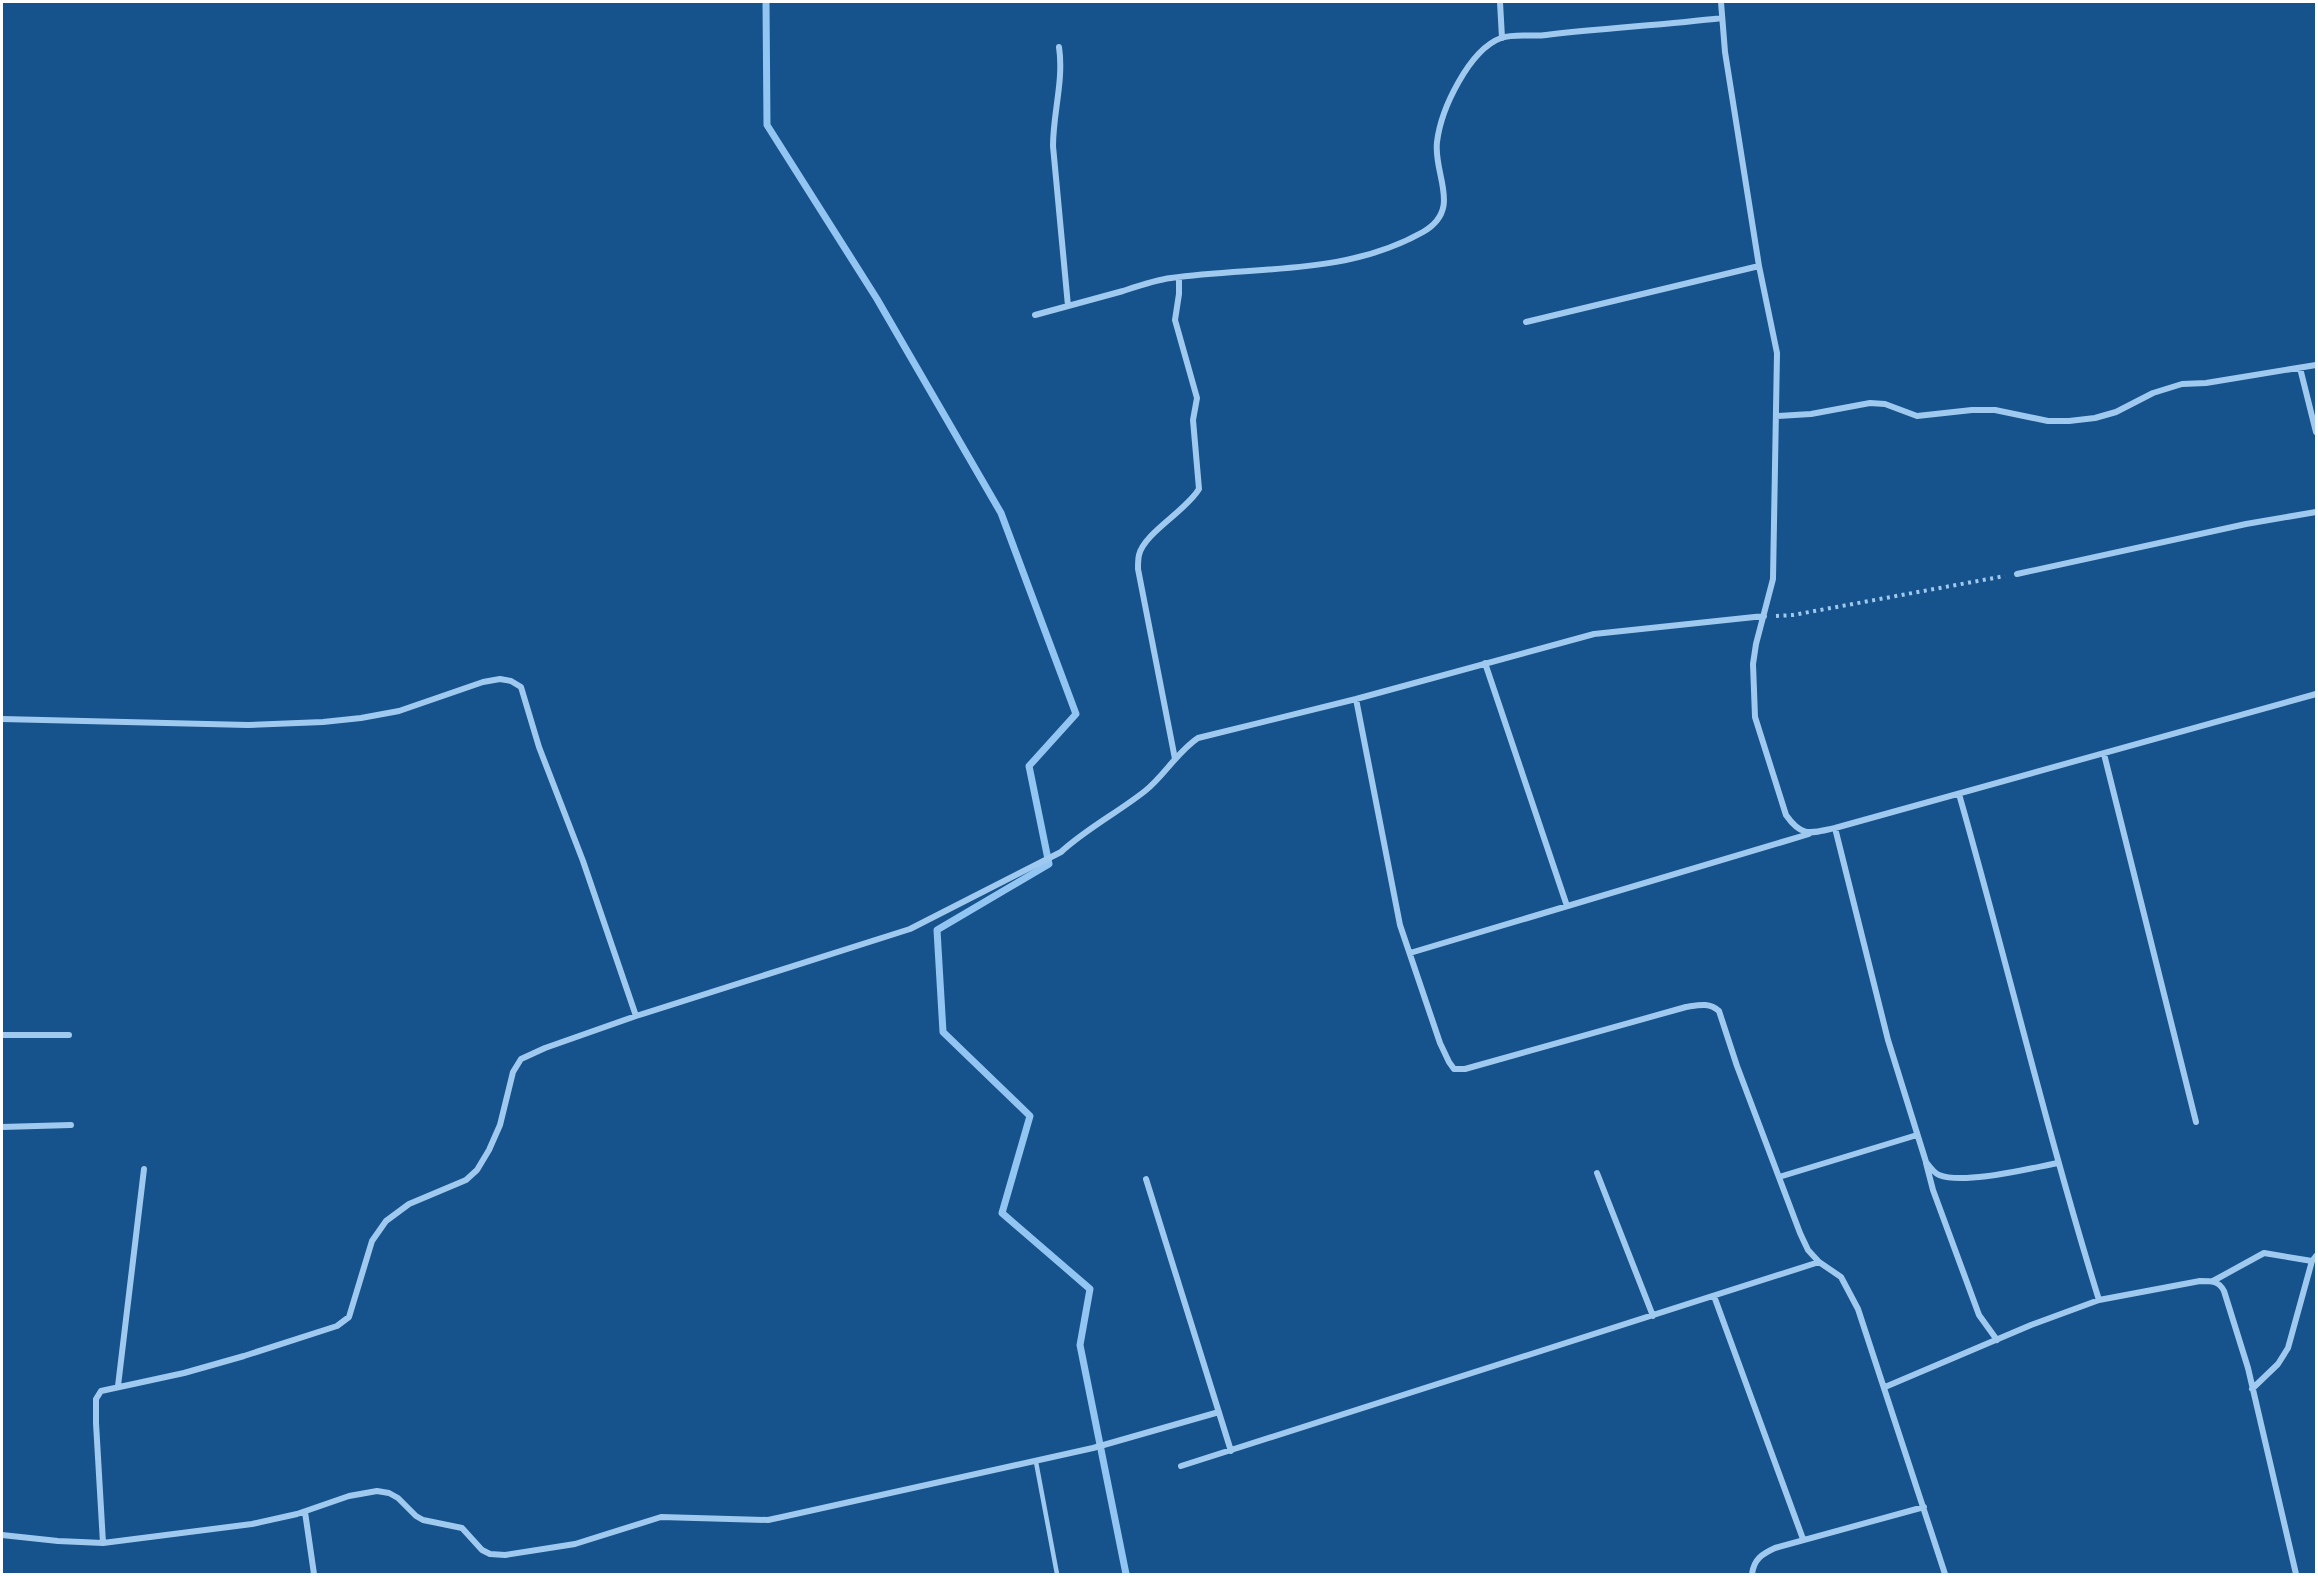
<svg xmlns="http://www.w3.org/2000/svg" width="2318" height="1576" font-family="'PT Sans Narrow',sans-serif">
  <style>
    .lines { fill: none; stroke-linecap: round; stroke-linejoin: round }
    .stream { stroke: #92c5f2; stroke-width: 7 }
    .path { stroke: #a0c9ef; stroke-width: 4; stroke-dasharray: 3 4.5; stroke-linecap: butt }
    .lane { stroke: #a0c9ef; stroke-width: 4.5 }
    .street { stroke: #a0c9ef; stroke-width: 6 }
  </style>
  <rect width="100%" height="100%" fill="#16528b"/>
  <g class="lines">
    <!-- stream -->
    <path class="stream" d="M766 2 767 125 877 299 1001 513 1076 714 1029 766 1049 864 937 930 943 1032 1030 1116 1002 1213 1090 1289 1080 1345 1126 1574"/>
    <!-- path -->
    <path class="path" d="M1776 616 1793 615 2005 576"/>
    <!-- lane -->
    <path class="lane" d="M1036 1462 1057 1574"/>
    <!-- street -->
    <path class="street" d="M1500 2 1502 38
      M1721 2 1725 52 1759 266 1777 353 1773 579 1756 644 1753 664 1755 717 1786 815C1802 838 1811 833 1835 828L2316 694
      M1059 47C1064 80 1053 113 1053 146L1068 306
      M1035 315C1065 307 1094 299 1123 291 1138 286 1155 280 1171 278 1256 266 1345 276 1423 232 1463 209 1433 175 1437 142 1441 109 1469 50 1501 38 1516 33 1532 37 1546 35 1605 28 1664 25 1722 18
      M1526 322 1759 266
      M2300 368 2316 432
      M1776 416 1811 414 1870 403 1885 404 1917 416 1972 410H1995L2048 421H2069L2095 418 2116 412 2153 393 2182 384 2206 383 2316 365
      M2017 574 2246 524 2316 512
      M1485 663 1567 906
      M1356 699 1400 925 1440 1043 1449 1062 1454 1069H1465L1686 1007C1699 1005 1709 1002 1719 1011L1737 1066 1800 1233 1808 1250 1819 1262 1841 1277 1858 1309 1945 1574
      M2 719 248 725 323 722 361 718 399 711 483 682 500 679 511 681 521 687 539 747 583 861 636 1016
      M2104 754 2196 1122
      M1175 759 1138 569C1138 565 1138 559 1139 555 1144 533 1186 511 1199 489L1193 420 1197 398 1175 320 1179 294V277
      M1959 794C2007 962 2047 1133 2099 1300
      M1835 828 1888 1040 1926 1162C1929 1166 1934 1173 1939 1175 1964 1185 2031 1168 2058 1163
      M1410 953 1809 834
      M2 1035H69
      M2 1127 71 1125
      M1926 1163 1933 1190 1979 1315 1997 1340
      M1597 1173 1653 1316
      M1779 1177 1917 1135
      M1146 1179 1231 1451
      M2213 1281 2264 1253 2312 1261
      M1714 1296 1803 1539
      M118 1386 144 1169
      M1885 1387 2031 1325 2099 1300 2200 1281C2212 1281 2219 1281 2224 1291L2248 1368 2296 1574
      M2252 1389 2278 1364 2288 1348 2312 1261 2316 1256
      M1181 1466 1819 1262
      M305 1512 314 1574
      M2 1535 58 1541 103 1543 252 1524 297 1514 349 1496 377 1491 389 1493 398 1498 416 1516 423 1520 462 1528 482 1550 490 1554 505 1555 575 1544 661 1517 768 1520 782 1517 1093 1448 1219 1412
      M103 1543 96 1423V1399L101 1391 184 1373 244 1356 337 1326 349 1317 372 1241 386 1221 409 1204 466 1180 477 1170 489 1150 500 1125 513 1072 521 1059 545 1048 636 1016 910 929 1061 852C1086 829 1117 813 1145 791 1164 776 1177 752 1198 738L1356 699 1594 634 1764 616
      M1752 1574C1754 1559 1762 1554 1775 1548L1924 1507"/>
  </g>
  <!-- border -->
  <rect width="2318" height="1576" fill="none" stroke="#ffffff" stroke-width="6"/>
</svg>
